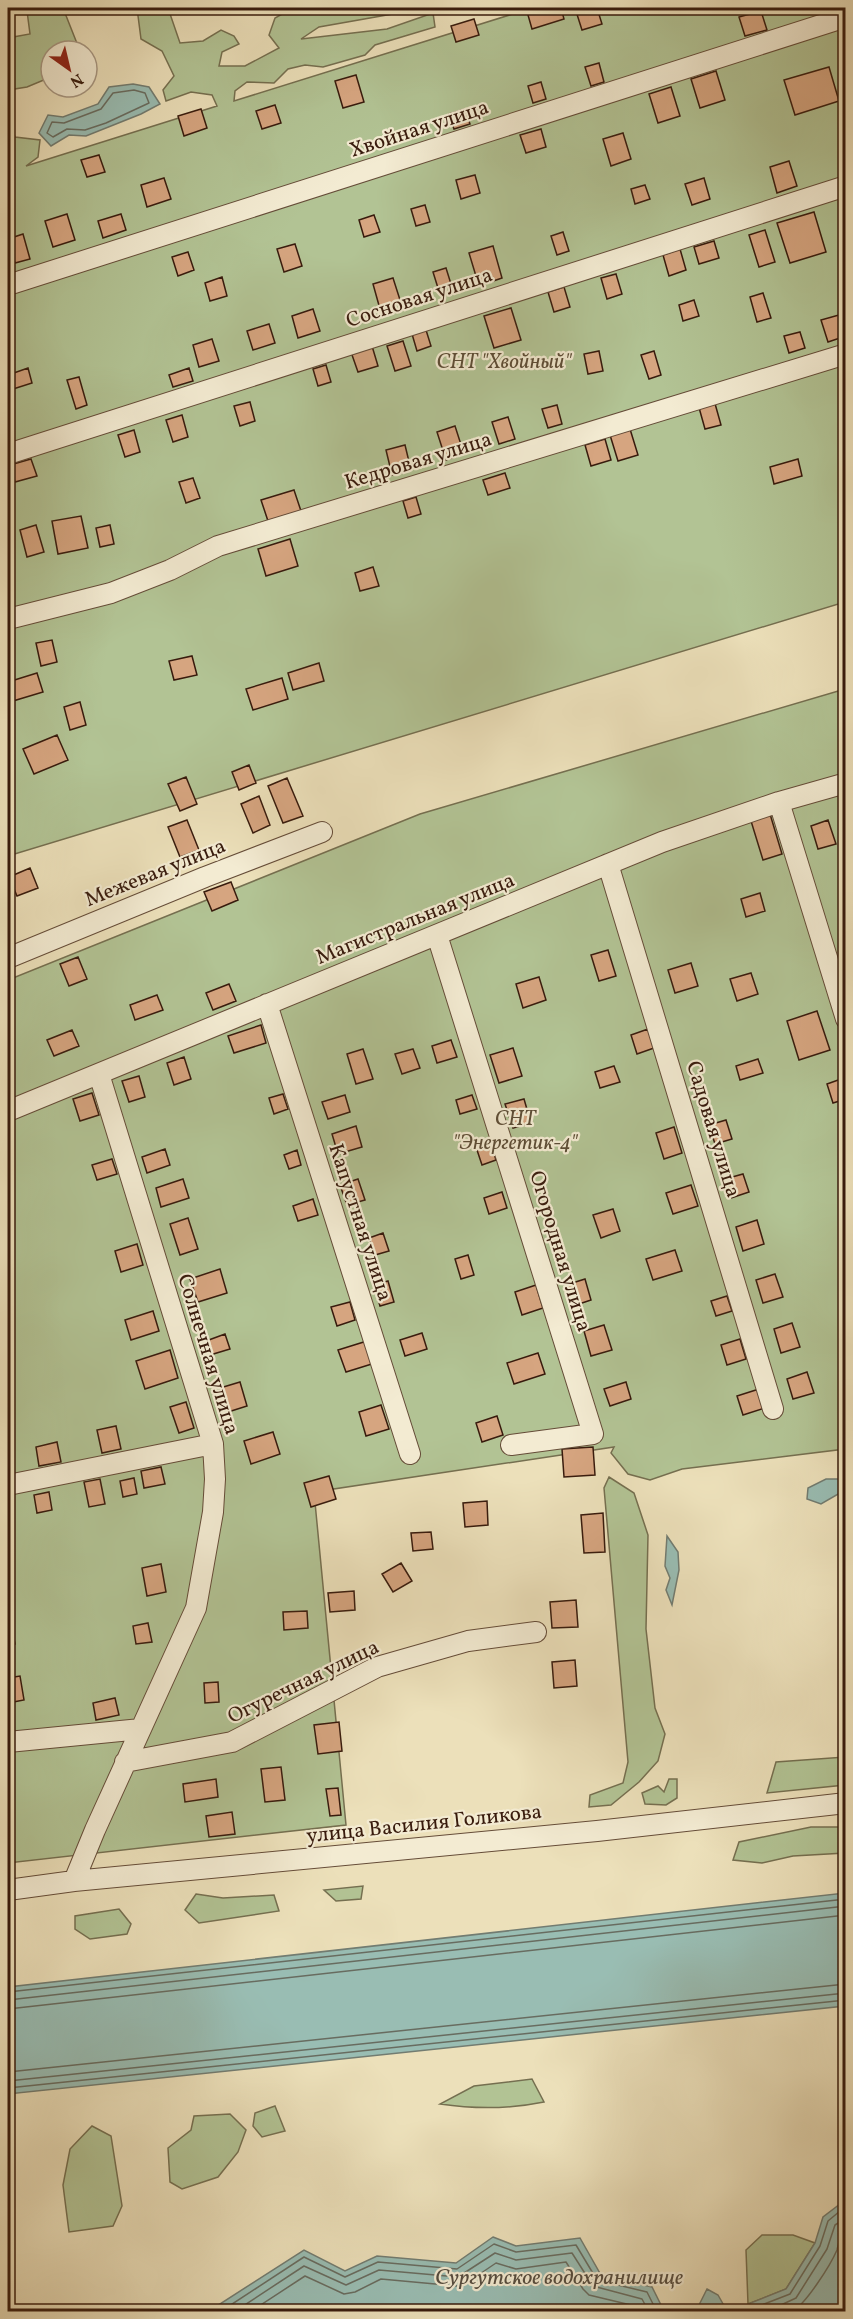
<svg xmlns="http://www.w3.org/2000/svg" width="853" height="2319" font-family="Vollkorn,serif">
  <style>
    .green { fill: #b2c394; stroke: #756f50; stroke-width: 1.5 }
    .water { fill: #99bdb3; stroke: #727c71; stroke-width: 1.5 }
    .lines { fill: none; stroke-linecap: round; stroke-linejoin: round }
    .shore { stroke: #686c60; stroke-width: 1.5 }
    .building { fill: #d6a580; stroke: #381b0d; stroke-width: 1.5 }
    .minor-casing { stroke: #654c38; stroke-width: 22 }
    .minor { stroke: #f3ebd2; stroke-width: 20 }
    .labels { text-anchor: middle; stroke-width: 4.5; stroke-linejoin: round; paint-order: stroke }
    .street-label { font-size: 21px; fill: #381b0d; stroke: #f3ebd2 }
    .park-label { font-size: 21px; font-style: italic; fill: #5d4d36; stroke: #f3ebd2 }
    .water-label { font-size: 22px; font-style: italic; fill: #554c3f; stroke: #f3ebd2 }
  </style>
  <rect width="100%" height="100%" fill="#ece0ba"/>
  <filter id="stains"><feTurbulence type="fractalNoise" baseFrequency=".00333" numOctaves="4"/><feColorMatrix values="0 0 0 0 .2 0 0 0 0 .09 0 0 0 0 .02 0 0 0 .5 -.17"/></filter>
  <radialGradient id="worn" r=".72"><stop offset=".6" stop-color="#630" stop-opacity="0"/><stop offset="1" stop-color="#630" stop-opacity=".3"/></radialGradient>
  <!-- green -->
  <path class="green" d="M34 8H63L80 51H69L67 48 58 47 57 51H51V77L27 87 8 90V38L30 34 27 11Z
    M137 8H168L180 43 203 41 221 30 234 36 239 44 222 52 219 66H245L279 48 269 35 275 18 293 8 421 9 319 27 301 39 387 29 433 13 435 27 375 45 365 55 323 67 305 65 288 69 274 83 247 82 235 91 234 101 532 8H845V602L8 856V117L15 137 40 140 38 157 26 166 217 106 212 95 191 92 166 101 163 90 174 76 162 51 141 39Z
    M845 689 846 1413 841 1414 845 1415V1449L682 1469 650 1480 628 1474 611 1453 614 1447 314 1492 346 1825 8 1863V980L420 814Z
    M609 1477 634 1493 648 1535 646 1629 655 1708 665 1734 658 1761 639 1782 611 1805 589 1807 590 1795 623 1783 628 1762 604 1488Z
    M845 1757V1785L767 1793 776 1762Z
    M669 1779H677V1798L666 1805 645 1804 642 1793 658 1786 664 1792Z
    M811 1827H845V1853L793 1856 762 1863 733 1860 739 1842Z
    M363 1886 361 1899 336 1901 324 1890Z
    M196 1894 223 1898 274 1895 279 1911 199 1923 185 1910Z
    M119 1909 131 1924 127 1934 90 1939 75 1929V1916Z
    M532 2079 544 2102C510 2109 474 2109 440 2104L474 2086Z
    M275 2106 285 2131 262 2137 253 2126 255 2113Z
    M230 2114 246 2130 238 2152 218 2177 182 2189 170 2182 168 2148 191 2130 194 2116Z
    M92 2126 111 2136 122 2206 113 2226 69 2232 63 2185 70 2149Z
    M762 2235H793L815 2243 786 2289 748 2304 746 2250Z"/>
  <!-- water -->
  <path class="water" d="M133 84 149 87 160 104 141 114 86 136 69 135 51 146 39 133 48 115 63 117 98 104 109 87Z
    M826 1479H842L840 1493 821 1504 807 1499 808 1488Z
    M667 1536 678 1552 679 1570 672 1605 666 1590 670 1578 665 1566Z
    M845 1893V2006L8 2094V1987Z
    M840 2204 845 2205V2311H745L748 2304 786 2289 815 2243 823 2217Z
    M493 2237 516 2246 580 2238 601 2275 652 2287 664 2311H209L304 2250 345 2271 377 2256 456 2263Z
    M707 2289 718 2295 727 2311H696Z"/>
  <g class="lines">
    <!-- shore -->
    <path class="shore" d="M134 90 145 93 149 103 106 123 85 130 67 129 53 137 47 133 52 122 64 123 101 109 113 93Z
      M8 1992 846 1899
      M8 2000 846 1906
      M8 2009 846 1915
      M8 2072 846 1984
      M8 2081 846 1993
      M8 2088 846 2000
      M220 2312 304 2257 345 2277 378 2262 457 2269 494 2244 516 2252 576 2245 597 2280 647 2292 657 2312
      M234 2312 304 2266 346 2285 379 2270 458 2277 495 2253 516 2260 572 2253 593 2286 642 2299 649 2312
      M250 2312 305 2276 344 2294 355 2292 381 2279 457 2286 468 2282 496 2263 516 2269 566 2262 583 2289 589 2295 635 2306 639 2312
      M751 2312 754 2308 790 2294 820 2246 828 2221 840 2211H846
      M766 2312 796 2298 827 2249 835 2225 846 2218
      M791 2312C805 2306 831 2264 837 2250 839 2242 840 2234 846 2228"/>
  </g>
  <!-- building -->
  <path class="building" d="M526 8H561L564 19 532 29Z
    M575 8H597L602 24 582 30Z
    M761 11 767 30 745 36 739 17Z
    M474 19 479 35 456 42 451 26Z
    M599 63 604 82 591 86 585 67Z
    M829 67 839 101 795 115 784 80Z
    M716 71 725 100 700 108 691 79Z
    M356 75 364 102 343 108 335 81Z
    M541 82 546 99 533 103 528 86Z
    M671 87 680 116 658 123 649 94Z
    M275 105 281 123 262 129 256 111Z
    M201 109 207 128 184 136 178 116Z
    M465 109 470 124 454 129 449 114Z
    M541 129 546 147 526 153 520 135Z
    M623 133 631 159 611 166 603 139Z
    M99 155 105 172 87 177 81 160Z
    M789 161 797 186 777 193 770 167Z
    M475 175 480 193 461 199 456 180Z
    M164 178 171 199 147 207 141 185Z
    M704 178 710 199 692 205 685 184Z
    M645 185 650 199 635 204 631 189Z
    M425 205 430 222 416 226 411 209Z
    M814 212 826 252 790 263 777 223Z
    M67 214 75 240 53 247 45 221Z
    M121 214 126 230 103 238 98 221Z
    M374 215 380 232 364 237 359 220Z
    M765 230 775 262 759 267 749 235Z
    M563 232 569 251 557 255 551 236Z
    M23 234 30 259 15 263 8 239Z
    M714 241 719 258 699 264 694 247Z
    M295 244 302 266 284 272 277 249Z
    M493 246 502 278 479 286 469 253Z
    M680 249 686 270 669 276 663 255Z
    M188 252 194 270 178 276 172 257Z
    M446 268 451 284 438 288 433 272Z
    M616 274 622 294 607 299 601 278Z
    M222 277 227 296 210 301 205 283Z
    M393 278 401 303 380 309 373 284Z
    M564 287 570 307 554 312 548 292Z
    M763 293 771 318 757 322 750 297Z
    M694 300 699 316 683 321 679 305Z
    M511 308 521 340 494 348 484 316Z
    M313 309 320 331 298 338 292 316Z
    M846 313V336L828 342 821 320Z
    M269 324 275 343 253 350 247 331Z
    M426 330 431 346 417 351 412 334Z
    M800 332 805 348 789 353 784 336Z
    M212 339 219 361 199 367 193 345Z
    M403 341 411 366 395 371 387 346Z
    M372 346 378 366 358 372 351 352Z
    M599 351 603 371 588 374 584 354Z
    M654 351 661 375 649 379 641 355Z
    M326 365 331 382 318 386 313 369Z
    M28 368 32 383 10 390 8 375Z
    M189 368 193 381 173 387 169 375Z
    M79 377 87 405 76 409 67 380Z
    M714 400 721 425 705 429 698 404Z
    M250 402 255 421 240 426 234 406Z
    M557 405 562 424 548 428 542 409Z
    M182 415 188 437 173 442 166 420Z
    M508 417 515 439 499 444 492 422Z
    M455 426 464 454 446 460 437 432Z
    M630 429 638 455 618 461 610 435Z
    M134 430 140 452 125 457 118 435Z
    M605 439 611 460 591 466 585 445Z
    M405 445 411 470 392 475 386 450Z
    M31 459 37 476 15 482 10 465Z
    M798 459 802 476 774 484 770 467Z
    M505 473 510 488 488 495 483 480Z
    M193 478 200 498 186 503 179 482Z
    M294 490 301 511 268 521 261 500Z
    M416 497 421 514 408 518 403 501Z
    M81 516 88 548 58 554 52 521Z
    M36 525 44 552 27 557 20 530Z
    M110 525 114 544 100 547 96 528Z
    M290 539 298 566 266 576 258 549Z
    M373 567 379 586 360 591 355 573Z
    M52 640 57 662 41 666 36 643Z
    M192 656 197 675 174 680 169 661Z
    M319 663 324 681 293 690 288 673Z
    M37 673 43 692 13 701 8 682Z
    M282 678 288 699 253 710 246 689Z
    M80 702 86 725 70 730 64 707Z
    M57 735 68 760 34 774 23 749Z
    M249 765 256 783 239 790 232 772Z
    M186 777 197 804 180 811 168 784Z
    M287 778 303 816 283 823 268 786Z
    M259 796 270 825 253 833 241 804Z
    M770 814 782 854 763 860 751 821Z
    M187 820 199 850 180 857 168 827Z
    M828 820 836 844 818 849 811 826Z
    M30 868 38 888 17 896 9 877Z
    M231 882 238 900 212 911 204 892Z
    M760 893 765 911 746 917 741 899Z
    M608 950 616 976 599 981 591 955Z
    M78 957 87 979 69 986 60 964Z
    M691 963 698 986 675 993 668 970Z
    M751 973 758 994 737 1001 730 979Z
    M539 977 546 1000 523 1008 516 984Z
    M229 984 236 1001 213 1010 206 993Z
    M157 995 163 1010 135 1020 130 1005Z
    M817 1011 830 1050 799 1060 787 1021Z
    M261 1025 266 1043 234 1053 228 1036Z
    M648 1029 654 1048 637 1054 631 1035Z
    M72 1030 79 1046 54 1056 47 1040Z
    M451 1040 457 1057 437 1063 432 1046Z
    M513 1048 522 1076 499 1083 490 1055Z
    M363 1049 373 1079 356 1084 347 1054Z
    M413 1049 420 1068 402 1074 395 1054Z
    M184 1057 191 1079 174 1085 167 1063Z
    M758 1059 763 1073 740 1080 736 1066Z
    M614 1066 620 1082 600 1088 595 1072Z
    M139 1076 145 1097 129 1102 122 1081Z
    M841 1079 846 1099 833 1103 827 1084Z
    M92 1093 99 1115 80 1121 73 1099Z
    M283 1094 288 1109 274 1114 269 1098Z
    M345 1095 350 1112 328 1119 322 1102Z
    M472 1095 477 1109 460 1114 456 1100Z
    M524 1099 531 1123 513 1128 505 1104Z
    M726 1120 732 1139 715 1144 709 1125Z
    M356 1126 362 1147 338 1154 332 1134Z
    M674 1127 682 1153 664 1159 656 1133Z
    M491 1143 496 1160 482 1165 476 1147Z
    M165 1149 170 1165 147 1173 142 1157Z
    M297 1150 301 1165 289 1169 284 1155Z
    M112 1159 117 1174 97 1180 92 1165Z
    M743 1174 749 1192 731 1198 725 1179Z
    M183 1179 189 1198 161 1207 156 1188Z
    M358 1179 365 1200 347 1205 340 1185Z
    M691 1185 698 1206 673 1214 666 1193Z
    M502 1192 507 1208 489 1214 484 1198Z
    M313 1199 318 1215 298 1221 293 1206Z
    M613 1209 620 1231 601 1238 593 1215Z
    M188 1218 198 1249 180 1255 170 1224Z
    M757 1220 764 1244 743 1251 736 1227Z
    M383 1233 389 1251 375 1255 369 1238Z
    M137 1244 143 1265 121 1272 115 1251Z
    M675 1250 682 1271 653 1280 646 1259Z
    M468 1255 474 1275 461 1279 455 1259Z
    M220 1269 227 1293 198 1302 190 1279Z
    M775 1274 783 1297 763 1303 756 1280Z
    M585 1279 591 1300 573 1306 566 1285Z
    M388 1281 394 1302 380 1306 374 1285Z
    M536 1285 543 1308 522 1315 515 1292Z
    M727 1296 732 1311 716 1316 711 1301Z
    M350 1302 355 1320 337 1326 331 1307Z
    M153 1311 159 1331 131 1340 125 1320Z
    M792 1323 800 1347 781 1353 774 1329Z
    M604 1325 612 1350 591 1356 584 1331Z
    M422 1333 427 1349 405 1356 400 1340Z
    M225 1334 230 1349 210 1355 206 1341Z
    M740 1339 746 1359 727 1365 721 1345Z
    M367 1341 375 1363 346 1372 338 1350Z
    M170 1350 178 1378 145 1389 136 1361Z
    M538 1353 545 1374 514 1384 507 1363Z
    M807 1372 814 1393 793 1399 787 1379Z
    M240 1382 247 1406 228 1412 220 1388Z
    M626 1382 631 1399 610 1406 604 1389Z
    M759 1389 765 1408 743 1415 737 1396Z
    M186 1402 194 1428 179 1433 170 1407Z
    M381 1405 389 1429 366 1436 359 1412Z
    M497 1416 503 1435 482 1442 476 1423Z
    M116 1426 121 1449 102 1453 97 1430Z
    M273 1432 280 1454 251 1464 244 1441Z
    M57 1442 61 1462 39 1466 36 1447Z
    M593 1447 595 1475 564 1477 562 1449Z
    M161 1467 165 1484 144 1488 141 1471Z
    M329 1476 336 1499 311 1507 304 1483Z
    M134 1478 137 1494 123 1497 120 1481Z
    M100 1479 105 1504 89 1507 84 1482Z
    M49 1492 52 1510 37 1513 34 1495Z
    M487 1501 488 1525 465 1527 463 1503Z
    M603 1513 605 1552 584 1553 581 1515Z
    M431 1532 433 1549 413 1551 411 1533Z
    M401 1563 412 1581 393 1592 382 1574Z
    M161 1564 166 1592 147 1596 142 1568Z
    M354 1591 355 1610 330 1612 328 1593Z
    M576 1600 578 1627 552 1628 550 1602Z
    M307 1611 308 1628 284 1630 283 1612Z
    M8 1619H10L15 1644 8 1646Z
    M148 1623 152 1642 136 1644 133 1626Z
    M575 1660 577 1686 554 1688 552 1662Z
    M20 1676 24 1700 8 1703V1678Z
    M218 1682 219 1702 205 1703 204 1683Z
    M115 1698 119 1715 96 1720 93 1703Z
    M339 1722 342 1751 318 1754 314 1725Z
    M281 1767 285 1800 265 1802 261 1769Z
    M216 1779 218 1797 185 1802 183 1784Z
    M338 1788 341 1815 330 1816 326 1789Z
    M232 1812 235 1834 209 1837 206 1816Z"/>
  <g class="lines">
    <defs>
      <path id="minor" d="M8 285 846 17
        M8 454 846 186
        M8 619 111 593 170 570 218 546 846 354
        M779 802 846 1019
        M608 864 773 1409
        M437 935 593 1434 511 1445
        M8 958 205 877 322 832
        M267 1004 410 1454
        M8 1111 662 842 779 802 846 783
        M8 1485 213 1444
        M8 1742 141 1729
        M125 1762 232 1742 377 1667 468 1641 536 1632
        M74 1881 95 1830 196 1608 213 1512 215 1479 213 1444 99 1074
        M8 1890 74 1881 597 1831 846 1803"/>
    </defs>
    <!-- minor casing -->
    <use href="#minor" class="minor-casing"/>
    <!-- minor -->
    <use href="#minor" class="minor"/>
  </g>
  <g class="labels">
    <!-- street labels -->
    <g class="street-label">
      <text transform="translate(419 128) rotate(-18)" y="7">Хвойная улица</text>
      <text transform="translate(419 297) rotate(-18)" y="7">Сосновая улица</text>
      <text transform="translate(418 460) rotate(-17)" y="7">Кедровая улица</text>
      <text transform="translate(155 872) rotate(-22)" y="7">Межевая улица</text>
      <text transform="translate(415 918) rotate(-22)" y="7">Магистральная улица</text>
      <text transform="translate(714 1129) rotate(73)" y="7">Садовая улица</text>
      <text transform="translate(361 1222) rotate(72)" y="7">Капустная улица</text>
      <text transform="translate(561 1251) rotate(73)" y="7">Огородная улица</text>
      <text transform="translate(209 1354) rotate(73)" y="7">Солнечная улица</text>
      <text transform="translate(303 1681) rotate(-26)" y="7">Огуречная улица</text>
      <text transform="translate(424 1823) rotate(-6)" y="7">улица Василия Голикова</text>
    </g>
    <!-- park labels -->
    <g class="park-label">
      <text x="504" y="368">СНТ "Хвойный"</text>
      <text x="515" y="1125">СНТ<tspan x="515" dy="24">"Энергетик-4"</tspan></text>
    </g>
    <!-- water labels -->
    <g class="water-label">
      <text x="559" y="2284">Сургутское водохранилище</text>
    </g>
  </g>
  <!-- margin -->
  <rect width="853" height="2319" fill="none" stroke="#ece0ba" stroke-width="30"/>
  <rect x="9" y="9" width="835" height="2301" fill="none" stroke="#381b0d" stroke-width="3"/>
  <rect x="15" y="15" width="823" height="2289" fill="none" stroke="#381b0d" stroke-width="1.5"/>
  <!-- north arrow -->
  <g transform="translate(69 69) rotate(146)"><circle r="28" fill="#f3ebd2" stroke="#a89883" stroke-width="1.5"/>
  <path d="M0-4.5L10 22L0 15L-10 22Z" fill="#8f2418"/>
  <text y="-9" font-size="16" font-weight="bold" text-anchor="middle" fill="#381b0d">N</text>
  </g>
  <rect width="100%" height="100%" filter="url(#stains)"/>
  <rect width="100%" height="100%" fill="url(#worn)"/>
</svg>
